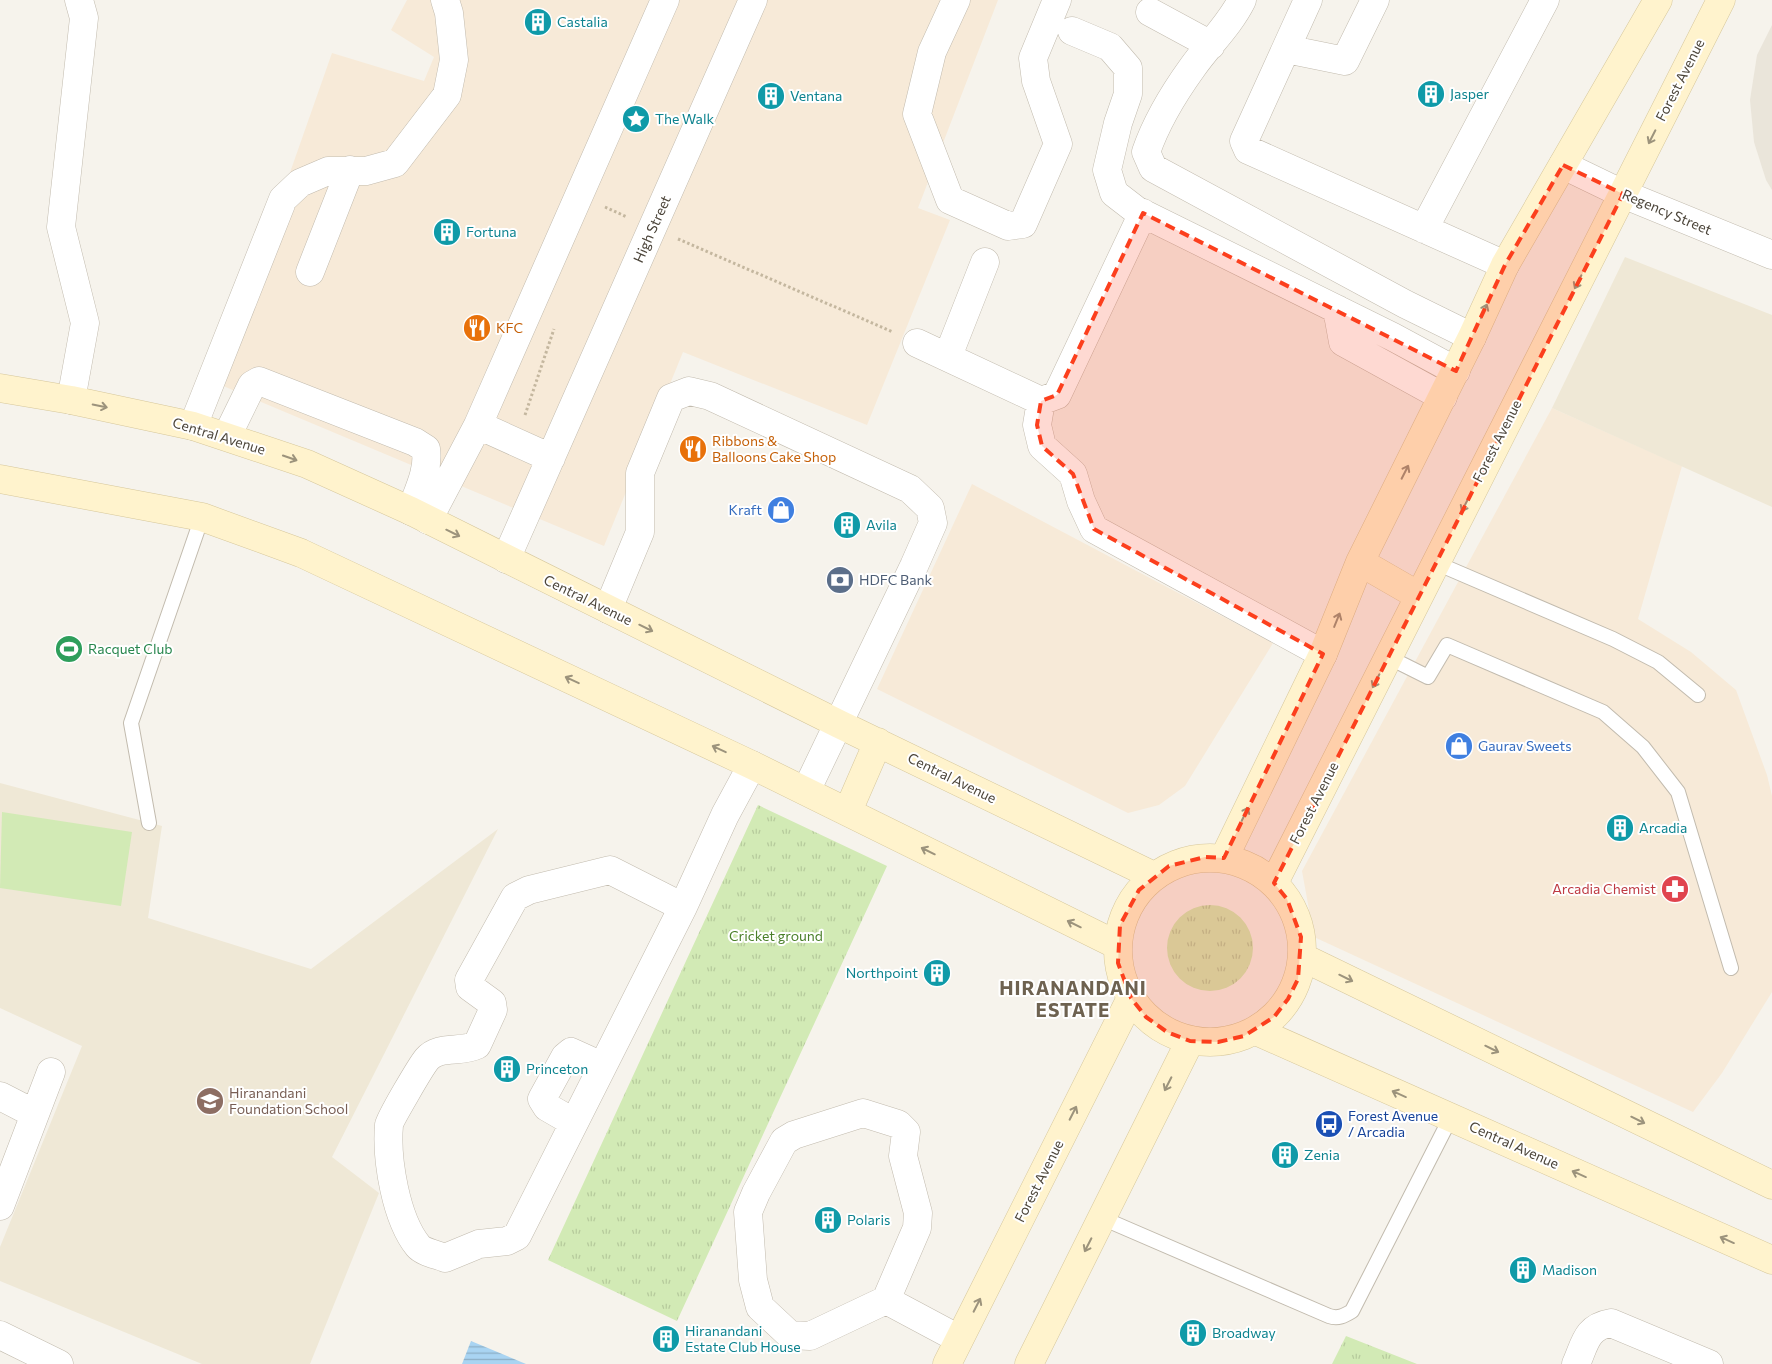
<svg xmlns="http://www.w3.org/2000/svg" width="1772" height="1364" font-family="Commissioner,sans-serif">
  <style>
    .residential { fill: #eae5da }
    .commercial { fill: #f7ead8 }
    .education { fill: #efe8d6 }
    .grass { fill: url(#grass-tufts) }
    .pitch { fill: #d2eab5 }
    .water { fill: url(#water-rules) }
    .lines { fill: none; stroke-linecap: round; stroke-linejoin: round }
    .lane-casing { stroke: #c2bbae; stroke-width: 16 }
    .street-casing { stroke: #c2bbae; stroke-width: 29 }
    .secondary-casing { stroke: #d6c79b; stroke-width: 29 }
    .path { stroke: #c4b79f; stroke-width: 3; stroke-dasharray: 2.5 2.5; stroke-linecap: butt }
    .lane { stroke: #fff; stroke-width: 14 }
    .street { stroke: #fff; stroke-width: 28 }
    .secondary { stroke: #fff3cd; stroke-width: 28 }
    .oneway { stroke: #9c937c }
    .marked { fill: #fc3f1d; fill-opacity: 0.2; stroke: #fc3f1d; stroke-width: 4; stroke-dasharray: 10 6; stroke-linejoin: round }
    .labels { text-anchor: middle; stroke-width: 4; stroke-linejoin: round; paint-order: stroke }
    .culture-label { font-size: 14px; fill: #0d838f; stroke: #fff; text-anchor: start }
    .street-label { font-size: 14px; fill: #4b4439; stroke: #fff }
    .food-label { font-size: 14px; fill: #c56008; stroke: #fff; text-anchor: start }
    .shop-label { font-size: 14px; fill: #366cbe; stroke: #fff; text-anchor: end }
    .service-label { font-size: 14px; fill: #4e5e75; stroke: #fff; text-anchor: start }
    .leisure-label { font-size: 14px; fill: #27864d; stroke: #fff; text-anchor: start }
    .health-label { font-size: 14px; fill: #be3a42; stroke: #fff; text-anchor: end }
    .park-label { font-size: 14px; fill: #4a7f2a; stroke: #fff }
    .education-label { font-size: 14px; fill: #785e54; stroke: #fff; text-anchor: start }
    .transit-label { font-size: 14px; fill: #164399; stroke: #fff; text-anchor: start }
    .district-label { font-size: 19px; font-weight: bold; letter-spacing: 1px; fill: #6e6250; stroke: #fff }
  </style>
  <defs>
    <pattern id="grass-tufts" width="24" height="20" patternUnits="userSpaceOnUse" patternTransform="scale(1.25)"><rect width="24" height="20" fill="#d2eab5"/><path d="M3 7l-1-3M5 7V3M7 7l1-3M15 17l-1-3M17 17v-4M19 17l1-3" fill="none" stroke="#b6ca9c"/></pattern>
    <pattern id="water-rules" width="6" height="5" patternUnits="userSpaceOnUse" patternTransform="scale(1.25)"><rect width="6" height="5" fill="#a9d4f2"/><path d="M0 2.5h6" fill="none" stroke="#8caec5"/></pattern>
  </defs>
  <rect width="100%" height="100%" fill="#f6f3ec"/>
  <!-- residential -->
  <path class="residential" d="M1772 25V190L1766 180 1754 142 1750 100 1757 55Z"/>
  <!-- commercial -->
  <path class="commercial" d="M407 0H998L918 208 950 220 867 425 683 352 604 546 216 383 332 53 424 81 434 57 391 30Z
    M1552 408 1682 466 1638 619 1691 652 1736 690 1767 775 1772 796V992L1722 1073 1693 1112 1314 937 1302 871Z
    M972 484 1273 643 1185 786 1159 805 1128 813 877 689Z"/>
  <!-- education -->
  <path class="education" d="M1625 257 1772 315V507L1552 408Z
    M0 783 162 826 148 918 311 969 498 829 332 1157 379 1193 310 1364H202L0 1281V1247L82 1046 0 1008Z"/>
  <!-- grass -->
  <path class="grass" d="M758 805 887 866 677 1321 548 1260Z
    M1167 948a43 43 0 1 1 86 0a43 43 0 1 1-86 0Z
    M1346 1336 1417 1364H1332Z"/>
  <!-- pitch -->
  <path class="pitch" d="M2 812 132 832 121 906 0 888Z"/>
  <!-- water -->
  <path class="water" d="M471 1341 526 1364H462Z"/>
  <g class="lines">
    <defs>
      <path id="lane" d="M1436 563 1613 639 1658 662 1698 695
        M1388 657 1428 677 1447 645 1603 712 1643 747 1678 792 1731 968
        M149 823 131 723 202 517
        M1102 1218 1329 1316C1338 1319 1344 1316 1352 1311L1451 1117"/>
      <path id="street" d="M956 0 932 52 917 114 950 200 1008 226 1023 224 1058 144 1036 81 1033 58 1057 0
        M1242 0C1229 26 1208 45 1192 68 1174 93 1156 123 1146 152L1153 168 1405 304 1472 337
        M1308 0 1244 141 1248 150 1505 265
        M1150 12 1211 45
        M1072 31 1110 47 1128 68V94L1118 123 1107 170 1114 193 1136 210 1393 337 1456 371
        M1286 49 1345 61 1375 0
        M1563 165 1623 194 1772 255
        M1424 229 1545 0
        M310 272 350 170
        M1337 309 1343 342 1443 397
        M917 343 1041 401 1057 395 1143 213
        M948 356 985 262
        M71 400 85 323 61 227 84 18 79 0
        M1041 401 1037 425 1042 446 1073 474 1081 501 1094 529 1323 654
        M193 426 283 199 300 183 328 171H366L395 163 447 95 454 60 449 13 445 0
        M227 436 252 385 259 381 415 442 426 449C429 471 418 491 411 511
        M551 458 478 425 665 0
        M428 520 478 425
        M506 559 753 0
        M608 609 640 532V473L671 398 689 391 710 396 910 489 930 508 933 523 914 566 806 791
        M683 907 610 870 529 890 515 897 469 980 470 987 492 1003 493 1010 477 1045C460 1053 439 1045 427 1059 421 1066 390 1119 389 1125 386 1160 396 1219 418 1246 423 1252 438 1255 445 1258L479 1244 507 1241 517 1236 683 907 725 815 752 765
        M0 1096 35 1114
        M573 1122 547 1107 542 1099 565 1057 571 1052 602 1066
        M0 1206 51 1072
        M886 1300 917 1228 918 1213 903 1156 906 1132 898 1124 863 1113 794 1135 784 1141 756 1193 748 1212 753 1280 760 1307 790 1335 810 1336 886 1300 959 1339
        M0 1335 59 1364
        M1576 1364C1585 1344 1586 1327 1611 1323L1709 1364"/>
      <path id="secondary" d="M0 388 71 400 193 426 307 464 411 511 839 724 1154 876
        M0 479 202 517 301 553 752 765 1117 945
        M1360 562 1419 596
        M848 811 878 742
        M1118 950a92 92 0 1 1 184 0a92 92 0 1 1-184 0Z
        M1224 858 1323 654 1360 562 1472 337 1505 265 1658 0
        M1274 883 1721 0
        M1302 957 1772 1185
        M1256 1031 1772 1260
        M947 1364 1131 998
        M1029 1364 1190 1041"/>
    </defs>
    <!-- lane casing -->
    <use href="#lane" class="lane-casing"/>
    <!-- street casing -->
    <use href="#street" class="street-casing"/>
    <!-- secondary casing -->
    <use href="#secondary" class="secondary-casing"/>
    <!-- path -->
    <path class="path" d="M605 207 627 217
      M678 239 893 332
      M525 415 554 329"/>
    <!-- lane -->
    <use href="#lane" class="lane"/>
    <!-- street -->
    <use href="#street" class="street"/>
    <!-- secondary -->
    <use href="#secondary" class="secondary"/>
  </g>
  <!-- one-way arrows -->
  <defs><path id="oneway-shaft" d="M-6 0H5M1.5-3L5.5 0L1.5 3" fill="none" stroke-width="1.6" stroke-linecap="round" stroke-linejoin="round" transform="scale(1.25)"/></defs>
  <g class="oneway">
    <use href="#oneway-shaft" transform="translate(1652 137) rotate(117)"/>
    <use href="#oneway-shaft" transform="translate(1578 282) rotate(117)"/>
    <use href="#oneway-shaft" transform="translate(1484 311) rotate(-66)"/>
    <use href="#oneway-shaft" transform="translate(100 406) rotate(12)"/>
    <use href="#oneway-shaft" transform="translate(290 458) rotate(19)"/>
    <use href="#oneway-shaft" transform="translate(1405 472) rotate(-63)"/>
    <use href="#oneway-shaft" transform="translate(1465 505) rotate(117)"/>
    <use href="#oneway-shaft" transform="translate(453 533) rotate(26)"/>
    <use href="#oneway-shaft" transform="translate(1337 620) rotate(-68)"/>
    <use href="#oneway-shaft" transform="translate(646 628) rotate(26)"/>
    <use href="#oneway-shaft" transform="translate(572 680) rotate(-155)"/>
    <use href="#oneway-shaft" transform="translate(1376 681) rotate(117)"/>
    <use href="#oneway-shaft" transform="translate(719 749) rotate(-155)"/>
    <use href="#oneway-shaft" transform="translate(1245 814) rotate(-64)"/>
    <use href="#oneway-shaft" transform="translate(928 851) rotate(-154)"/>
    <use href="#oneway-shaft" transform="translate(1074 924) rotate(-154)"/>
    <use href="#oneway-shaft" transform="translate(1346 978) rotate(26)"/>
    <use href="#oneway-shaft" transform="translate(1492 1049) rotate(26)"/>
    <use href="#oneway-shaft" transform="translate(1168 1084) rotate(117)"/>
    <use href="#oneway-shaft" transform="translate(1399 1094) rotate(-156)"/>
    <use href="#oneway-shaft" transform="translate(1073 1113) rotate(-63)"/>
    <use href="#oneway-shaft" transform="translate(1638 1120) rotate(26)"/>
    <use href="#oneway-shaft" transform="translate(1579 1174) rotate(-156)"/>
    <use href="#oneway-shaft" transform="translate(1727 1240) rotate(-156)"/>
    <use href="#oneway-shaft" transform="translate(1088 1245) rotate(117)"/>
    <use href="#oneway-shaft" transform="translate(977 1305) rotate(-63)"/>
  </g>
  <!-- marked area -->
  <path class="marked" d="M1563 165 1623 194 1274 883 1287 899 1301 937 1298 979 1288 999 1274 1017 1244 1036 1218 1042 1190 1041 1167 1032 1146 1017 1131 998 1118 963 1120 925 1139 890 1169 866 1205 857 1224 858 1323 654 1094 529 1073 474 1042 446 1037 425 1041 401 1057 395 1143 213 1456 371 1505 265Z"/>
  <!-- icons -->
  <defs>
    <symbol id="building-disc" viewBox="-11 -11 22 22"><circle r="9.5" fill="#0f9aa8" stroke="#fff"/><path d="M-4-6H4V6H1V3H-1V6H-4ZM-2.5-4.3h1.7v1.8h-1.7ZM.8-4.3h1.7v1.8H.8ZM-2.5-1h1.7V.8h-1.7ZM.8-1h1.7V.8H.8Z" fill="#fff"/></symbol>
    <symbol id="sight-disc" viewBox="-11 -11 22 22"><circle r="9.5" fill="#0f9aa8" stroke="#fff"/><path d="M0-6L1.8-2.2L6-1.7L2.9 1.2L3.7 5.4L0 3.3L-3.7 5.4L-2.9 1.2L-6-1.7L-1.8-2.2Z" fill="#fff"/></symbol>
    <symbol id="restaurant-disc" viewBox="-11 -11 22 22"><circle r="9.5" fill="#e8710a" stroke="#fff"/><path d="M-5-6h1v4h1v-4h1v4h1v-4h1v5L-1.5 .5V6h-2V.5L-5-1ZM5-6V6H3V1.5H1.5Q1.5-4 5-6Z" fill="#fff"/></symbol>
    <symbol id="shop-disc" viewBox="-11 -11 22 22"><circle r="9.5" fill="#3f7fe0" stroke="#fff"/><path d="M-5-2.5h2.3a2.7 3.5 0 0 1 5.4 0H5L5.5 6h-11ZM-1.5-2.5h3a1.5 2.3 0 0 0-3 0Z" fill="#fff"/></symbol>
    <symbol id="bank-disc" viewBox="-11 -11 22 22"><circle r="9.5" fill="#5c6f8a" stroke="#fff"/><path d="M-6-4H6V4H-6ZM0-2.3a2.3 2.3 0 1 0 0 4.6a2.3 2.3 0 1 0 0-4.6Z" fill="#fff"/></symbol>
    <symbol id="stadium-disc" viewBox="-11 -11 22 22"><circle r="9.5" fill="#2e9e5b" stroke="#fff"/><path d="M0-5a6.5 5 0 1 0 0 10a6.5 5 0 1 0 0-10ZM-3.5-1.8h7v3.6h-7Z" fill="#fff"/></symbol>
    <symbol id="pharmacy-disc" viewBox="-11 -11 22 22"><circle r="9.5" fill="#e0444e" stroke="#fff"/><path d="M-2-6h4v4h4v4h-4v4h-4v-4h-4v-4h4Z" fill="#fff"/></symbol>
    <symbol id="school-disc" viewBox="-11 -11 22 22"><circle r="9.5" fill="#8d6e63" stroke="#fff"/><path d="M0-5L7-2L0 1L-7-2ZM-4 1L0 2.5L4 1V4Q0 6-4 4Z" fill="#fff"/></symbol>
    <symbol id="bus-disc" viewBox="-11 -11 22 22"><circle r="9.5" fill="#1a4fb4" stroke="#fff"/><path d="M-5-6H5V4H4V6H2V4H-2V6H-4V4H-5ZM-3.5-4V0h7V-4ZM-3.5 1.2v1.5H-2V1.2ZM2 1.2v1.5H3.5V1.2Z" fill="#fff"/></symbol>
  </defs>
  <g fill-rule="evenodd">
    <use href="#building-disc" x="522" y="6" width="32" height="32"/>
    <use href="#building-disc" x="1415" y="78" width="32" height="32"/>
    <use href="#building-disc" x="755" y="80" width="32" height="32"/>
    <use href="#sight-disc" x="620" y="103" width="32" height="32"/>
    <use href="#building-disc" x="431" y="216" width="32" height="32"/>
    <use href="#restaurant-disc" x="461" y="312" width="32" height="32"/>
    <use href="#restaurant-disc" x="677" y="433" width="32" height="32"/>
    <use href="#shop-disc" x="765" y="494" width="32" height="32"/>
    <use href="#building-disc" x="831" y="509" width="32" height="32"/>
    <use href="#bank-disc" x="824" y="564" width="32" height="32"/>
    <use href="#stadium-disc" x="53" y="633" width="32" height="32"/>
    <use href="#shop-disc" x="1443" y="730" width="32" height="32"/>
    <use href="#building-disc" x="1604" y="812" width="32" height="32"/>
    <use href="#pharmacy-disc" x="1659" y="873" width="32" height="32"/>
    <use href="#building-disc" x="921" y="957" width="32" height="32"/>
    <use href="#building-disc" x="491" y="1053" width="32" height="32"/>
    <use href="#school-disc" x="194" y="1085" width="32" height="32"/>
    <use href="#bus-disc" x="1313" y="1108" width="32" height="32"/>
    <use href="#building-disc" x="1269" y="1139" width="32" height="32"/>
    <use href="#building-disc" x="812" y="1204" width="32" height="32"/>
    <use href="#building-disc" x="1507" y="1254" width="32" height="32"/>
    <use href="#building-disc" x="1177" y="1317" width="32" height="32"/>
    <use href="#building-disc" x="650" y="1323" width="32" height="32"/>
  </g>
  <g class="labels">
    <!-- culture labels -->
    <g class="culture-label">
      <text x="557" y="27">Castalia</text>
      <text x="1450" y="99">Jasper</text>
      <text x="790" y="101">Ventana</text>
      <text x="655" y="124">The Walk</text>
      <text x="466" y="237">Fortuna</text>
      <text x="866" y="530">Avila</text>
      <text x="1639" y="833">Arcadia</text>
      <text x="918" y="978" text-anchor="end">Northpoint</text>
      <text x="526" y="1074">Princeton</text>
      <text x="1304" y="1160">Zenia</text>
      <text x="847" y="1225">Polaris</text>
      <text x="1542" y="1275">Madison</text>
      <text x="685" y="1336">Hiranandani<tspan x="685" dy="16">Estate Club House</tspan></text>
      <text x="1212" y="1338">Broadway</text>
    </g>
    <!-- street labels -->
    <g class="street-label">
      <text transform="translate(1680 80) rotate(-63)" y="5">Forest Avenue</text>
      <text transform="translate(1667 212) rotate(23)" y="5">Regency Street</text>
      <text transform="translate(652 229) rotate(-66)" y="5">High Street</text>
      <text transform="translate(219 436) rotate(17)" y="5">Central Avenue</text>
      <text transform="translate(1497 441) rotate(-63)" y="5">Forest Avenue</text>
      <text transform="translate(588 600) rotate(26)" y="5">Central Avenue</text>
      <text transform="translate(952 778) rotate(26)" y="5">Central Avenue</text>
      <text transform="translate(1314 803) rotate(-63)" y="5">Forest Avenue</text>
      <text transform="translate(1514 1145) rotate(24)" y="5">Central Avenue</text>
      <text transform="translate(1039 1181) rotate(-63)" y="5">Forest Avenue</text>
    </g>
    <!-- food labels -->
    <g class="food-label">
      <text x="496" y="333">KFC</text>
      <text x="712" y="446">Ribbons &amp;<tspan x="712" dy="16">Balloons Cake Shop</tspan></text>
    </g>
    <!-- shop labels -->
    <g class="shop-label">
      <text x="762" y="515">Kraft</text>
      <text x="1478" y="751" text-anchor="start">Gaurav Sweets</text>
    </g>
    <!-- service labels -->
    <g class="service-label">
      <text x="859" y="585">HDFC Bank</text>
    </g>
    <!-- leisure labels -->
    <g class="leisure-label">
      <text x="88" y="654">Racquet Club</text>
    </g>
    <!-- health labels -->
    <g class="health-label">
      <text x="1656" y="894">Arcadia Chemist</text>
    </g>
    <!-- park labels -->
    <g class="park-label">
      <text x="776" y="941">Cricket ground</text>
    </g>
    <!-- education labels -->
    <g class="education-label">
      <text x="229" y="1098">Hiranandani<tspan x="229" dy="16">Foundation School</tspan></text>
    </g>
    <!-- transit labels -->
    <g class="transit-label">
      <text x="1348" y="1121">Forest Avenue<tspan x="1348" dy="16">/ Arcadia</tspan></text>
    </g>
    <!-- district labels -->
    <g class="district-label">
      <text x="1073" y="995">HIRANANDANI<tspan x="1073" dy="22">ESTATE</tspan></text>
    </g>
  </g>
</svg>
